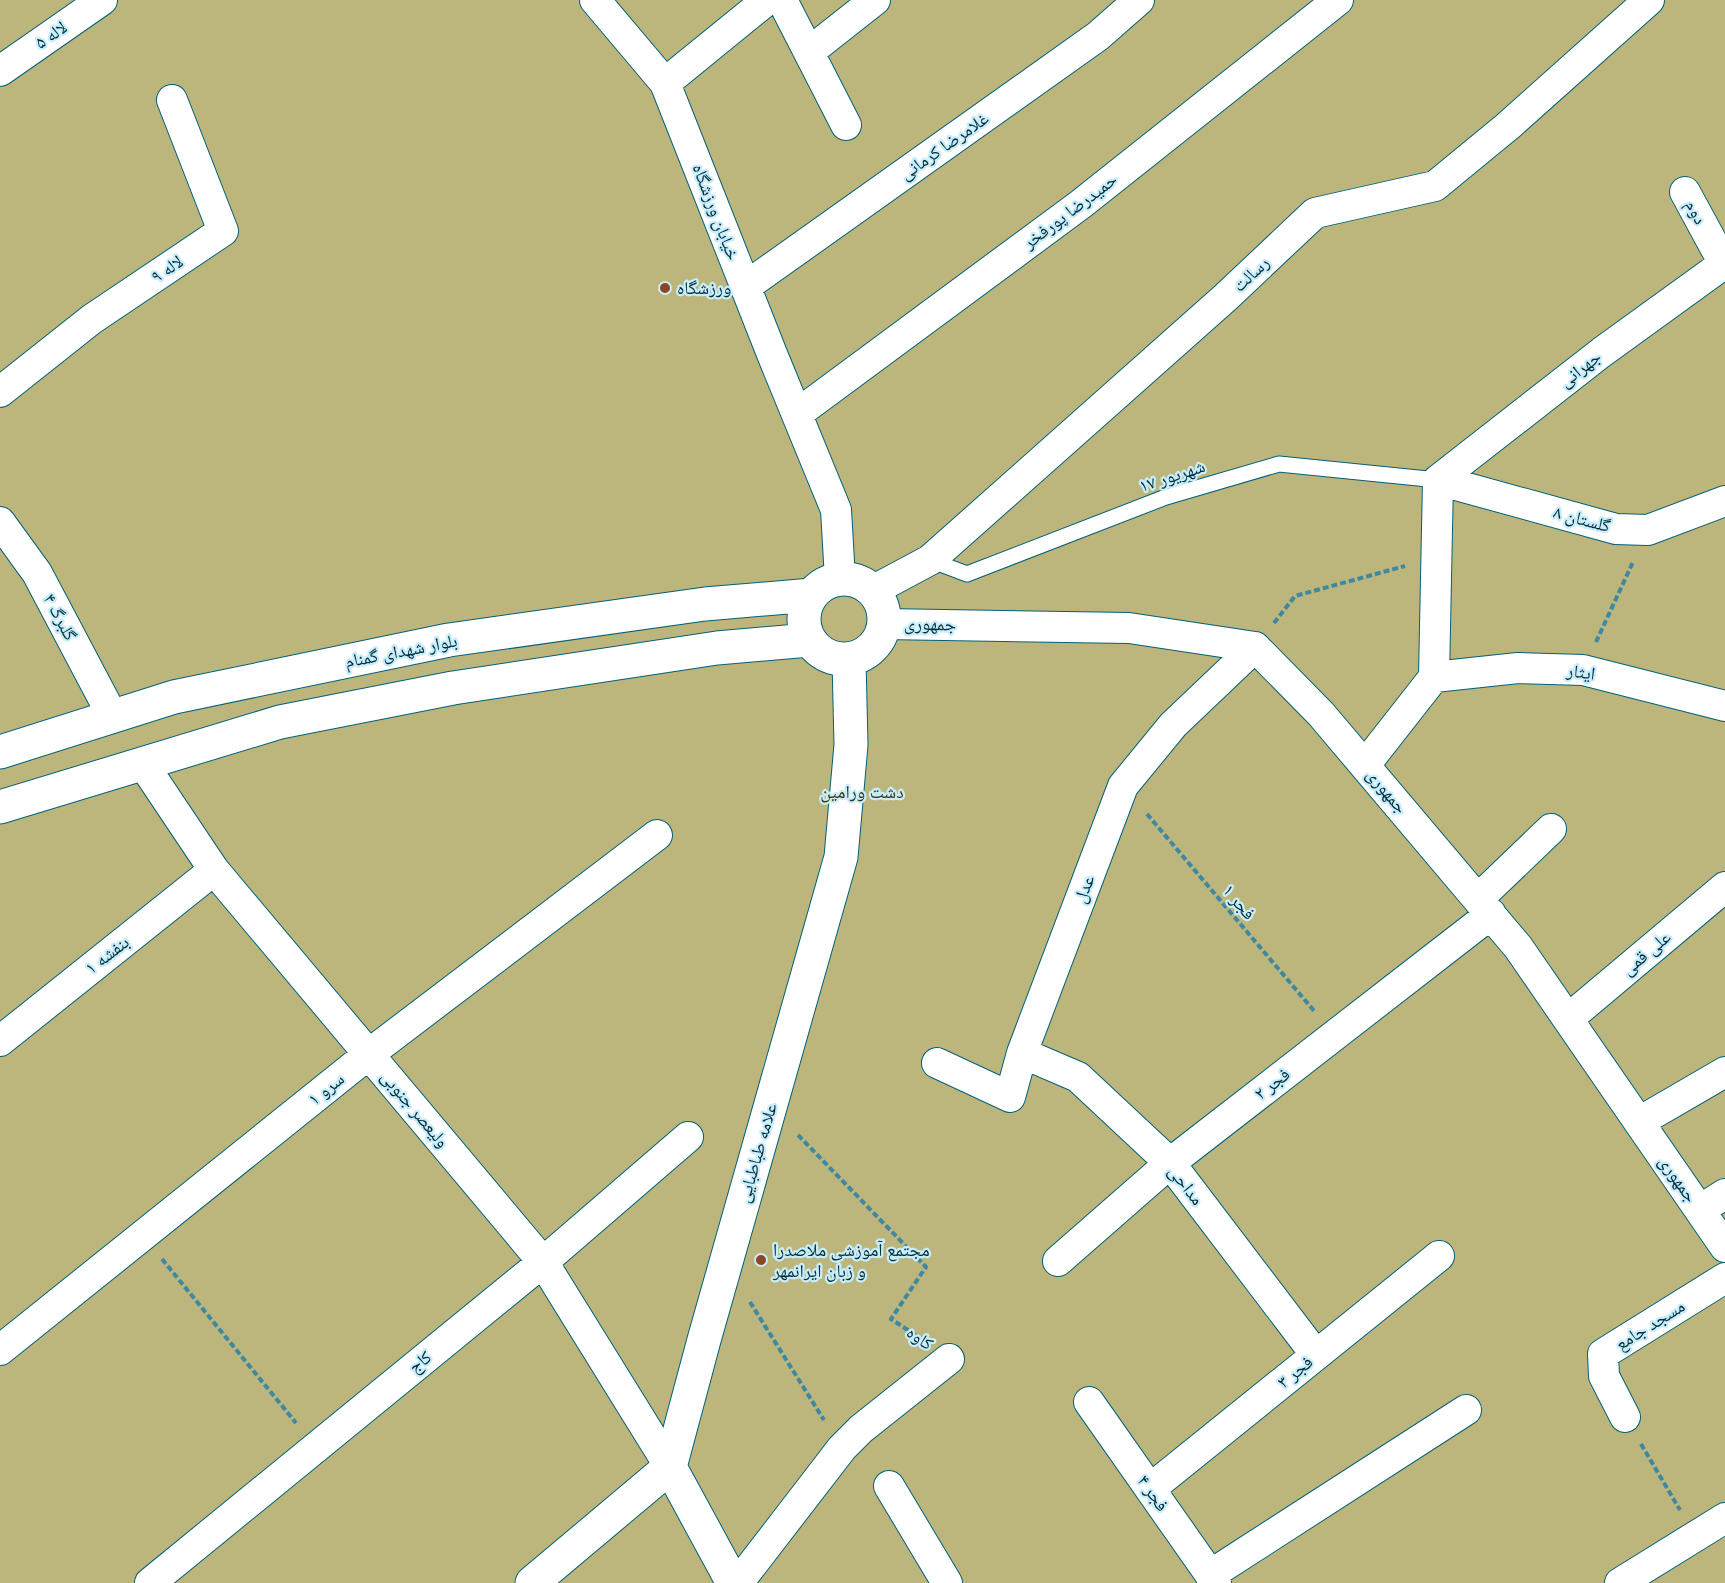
<svg xmlns="http://www.w3.org/2000/svg" width="1725" height="1583" font-family="Roboto,'Noto Naskh Arabic',sans-serif">
  <style>
    .green { fill: #bcb67c }
    .lines { fill: none; stroke-linecap: round; stroke-linejoin: round }
    .lane-casing { stroke: #046078; stroke-width: 17 }
    .street-casing { stroke: #046078; stroke-width: 32 }
    .secondary-casing { stroke: #046078; stroke-width: 35 }
    .path { stroke: #3e88a2; stroke-width: 4; stroke-dasharray: 6 3; stroke-linecap: butt }
    .lane { stroke: #fff; stroke-width: 15 }
    .street { stroke: #fff; stroke-width: 30 }
    .secondary { stroke: #fff; stroke-width: 33 }
    .poi-dot { fill: #8d4524; stroke: #c9edfb; stroke-width: 2 }
    .labels { text-anchor: middle; stroke-width: 4.5; stroke-linejoin: round; paint-order: stroke }
    .street-label { font-size: 18px; fill: #002e3c; stroke: #c9edfb }
    .poi-label { font-size: 18px; fill: #002e3c; stroke: #c9edfb; text-anchor: start }
    .park-label { font-size: 18px; fill: #3a3615; stroke: #c9edfb }
  </style>
  <rect width="100%" height="100%" fill="#72d5f8"/>
  <!-- green -->
  <path class="green" d="M0 0H1725V1583H0Z"/>
  <g class="lines">
    <defs>
      <path id="lane" d="M930 560 967 574 1166 497 1279 464 1438 480"/>
      <path id="street" d="M595 0 665 83 772 354 836 510 840 579
        M782 0 846 125
        M809 52 875 0
        M0 71 102 0
        M665 83 767 0
        M1685 192 1724 264
        M745 287 1098 36 1139 0
        M0 392 92 319 223 231 172 100
        M797 414 1081 204 1338 0
        M1438 480 1602 352 1725 263
        M1438 480 1616 529 1648 530 1725 501
        M0 522 37 573 113 717
        M872 591 930 560 1226 297 1315 213 1435 186 1508 126 1649 0
        M884 624 1129 628 1255 647 1321 714 1518 947 1725 1247
        M1434 677 1518 668 1583 670 1725 706
        M143 764 214 870 543 1262 670 1467
        M1365 765 1434 677 1438 480
        M1478 899 1551 829
        M1568 1019 1725 887
        M0 1041 214 870
        M1022 1053 1078 1077 1170 1163 1316 1355
        M937 1063 1010 1097 1022 1053 1123 786 1173 725 1255 647
        M1639 1122 1725 1072
        M1700 1210 1725 1194
        M1058 1261 1170 1163 1491 914
        M0 1350 369 1054 657 835
        M1089 1402 1216 1583
        M1625 1417 1604 1376 1603 1354 1725 1278
        M889 1486 947 1583
        M1150 1489 1439 1256
        M1210 1575 1466 1410
        M150 1583 543 1262 688 1137
        M738 1583 842 1448 861 1429 949 1359
        M1620 1583 1725 1518"/>
      <path id="secondary" d="M804 619a40 40 0 1 1 80 0a40 40 0 1 1-80 0Z
        M0 752 174 697 449 640 705 604 812 595
        M0 807 280 722 453 688 717 648 809 640
        M670 1467 733 1583
        M532 1583 670 1467 704 1340 841 857 851 745 849 660"/>
    </defs>
    <!-- lane casing -->
    <use href="#lane" class="lane-casing"/>
    <!-- street casing -->
    <use href="#street" class="street-casing"/>
    <!-- secondary casing -->
    <use href="#secondary" class="secondary-casing"/>
    <!-- path -->
    <path class="path" d="M1274 623 1295 596 1405 566
      M1596 642 1633 562
      M1147 814 1315 1012
      M798 1135 926 1267 891 1319 923 1340
      M162 1259 296 1423
      M750 1302 824 1420
      M1641 1444 1680 1510"/>
    <!-- lane -->
    <use href="#lane" class="lane"/>
    <!-- street -->
    <use href="#street" class="street"/>
    <!-- secondary -->
    <use href="#secondary" class="secondary"/>
  </g>
  <!-- markers -->
  <g class="poi-dot">
    <circle cx="665" cy="288" r="6"/>
    <circle cx="761" cy="1260" r="6"/>
  </g>
  <g class="labels">
    <!-- street labels -->
    <g class="street-label">
      <text transform="translate(51 35) rotate(-35)" y="6">لاله ۵</text>
      <text transform="translate(944 146) rotate(-35)" y="6">غلامرضا کرمانی</text>
      <text transform="translate(1070 211) rotate(-37)" y="6">حمیدرضا پورفخر</text>
      <text transform="translate(716 212) rotate(69)" y="6">خیابان ورزشگاه</text>
      <text transform="translate(1696 212) rotate(61)" y="6">دوم</text>
      <text transform="translate(167 269) rotate(-34)" y="6">لاله ۹</text>
      <text transform="translate(1251 274) rotate(-43)" y="6">رسالت</text>
      <text transform="translate(1580 369) rotate(-38)" y="6">جهرانی</text>
      <text transform="translate(1172 476) rotate(-18)" y="6">۱۷ شهریور</text>
      <text transform="translate(1582 519) rotate(15)" y="6">گلستان ۸</text>
      <text transform="translate(60 617) rotate(62)" y="6">گلبرگ ۴</text>
      <text transform="translate(930 624) rotate(1)" y="6">جمهوری</text>
      <text transform="translate(401 651) rotate(-11)" y="6">بلوار شهدای گمنام</text>
      <text transform="translate(1581 672) rotate(8)" y="6">ایثار</text>
      <text transform="translate(1387 791) rotate(50)" y="6">جمهوری</text>
      <text transform="translate(1084 889) rotate(-69)" y="6">عدل</text>
      <text transform="translate(1239 902) rotate(50)" y="6">فجر ۱</text>
      <text transform="translate(1646 953) rotate(-40)" y="6">علی قمی</text>
      <text transform="translate(107 955) rotate(-38)" y="6">بنفشه ۱</text>
      <text transform="translate(1272 1084) rotate(-38)" y="6">فجر ۲</text>
      <text transform="translate(326 1089) rotate(-39)" y="6">سرو ۱</text>
      <text transform="translate(415 1109) rotate(50)" y="6">ولیعصر جنوبی</text>
      <text transform="translate(757 1153) rotate(-74)" y="6">علامه طباطبایی</text>
      <text transform="translate(1678 1179) rotate(55)" y="6">جمهوری</text>
      <text transform="translate(1186 1185) rotate(52)" y="6">مداحی</text>
      <text transform="translate(1650 1325) rotate(-32)" y="6">مسجد جامع</text>
      <text transform="translate(920 1338) rotate(35)" y="6">کاوه</text>
      <text transform="translate(420 1362) rotate(-39)" y="6">کاج</text>
      <text transform="translate(1295 1372) rotate(-39)" y="6">فجر ۳</text>
      <text transform="translate(1153 1493) rotate(55)" y="6">فجر ۴</text>
    </g>
    <!-- poi labels -->
    <g class="poi-label">
      <text x="677" y="294">ورزشگاه</text>
      <text x="773" y="1256">مجتمع آموزشی ملاصدرا<tspan x="773" dy="21">و زبان ایرانمهر</tspan></text>
    </g>
    <!-- park labels -->
    <g class="park-label">
      <text x="862" y="798">دشت ورامین</text>
    </g>
  </g>
</svg>
